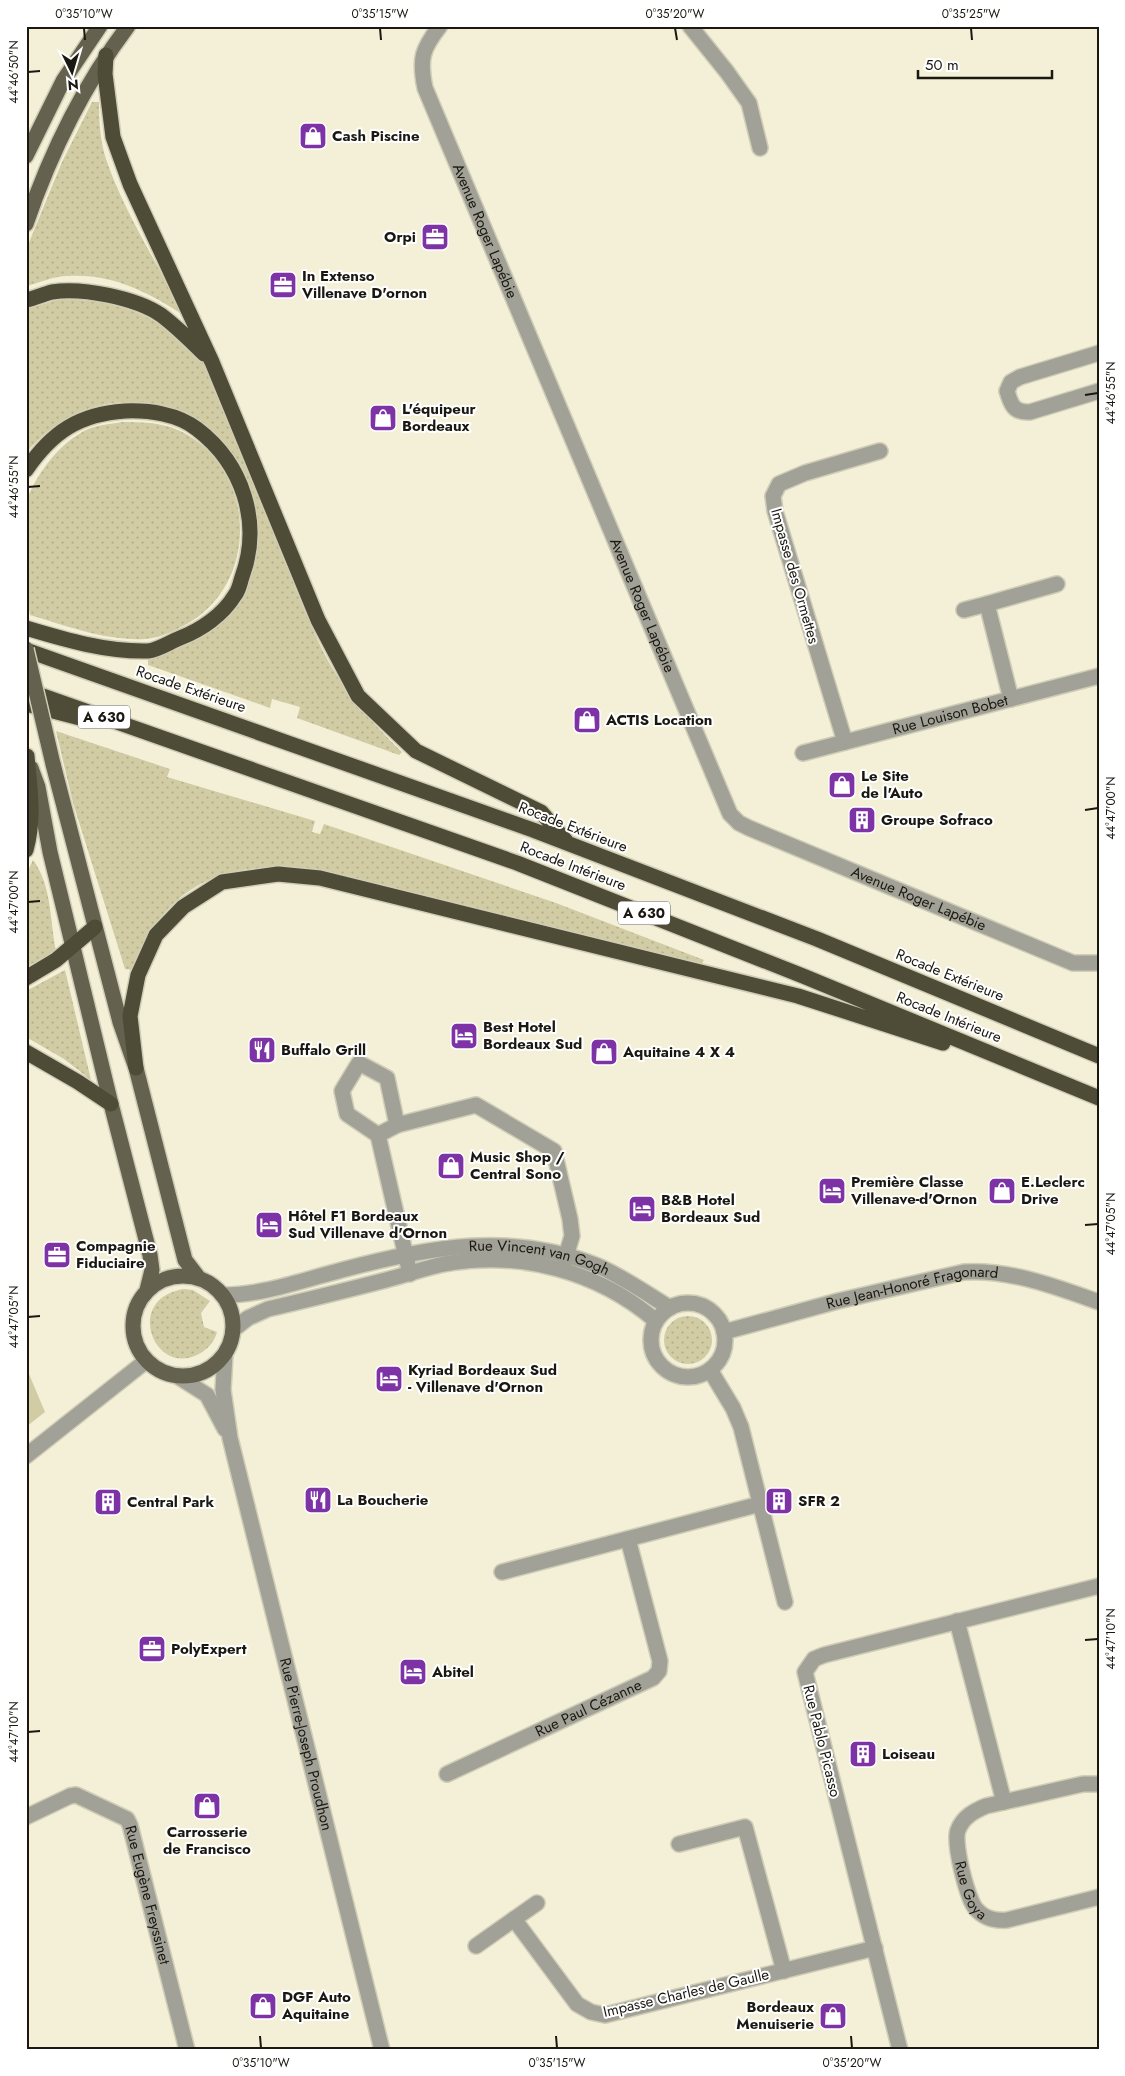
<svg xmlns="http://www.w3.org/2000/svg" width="1125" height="2076" font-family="Jost,sans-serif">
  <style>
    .grass { fill: url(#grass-dots) }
    .park { fill: #d1cca4 }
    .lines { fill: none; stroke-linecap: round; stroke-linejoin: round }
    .minor-casing { stroke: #d0cdb7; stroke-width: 18 }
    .major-casing { stroke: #d0cdb7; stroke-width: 18 }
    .highway-casing { stroke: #d0cdb7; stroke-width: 18 }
    .minor { stroke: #a2a197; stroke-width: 15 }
    .major { stroke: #64614f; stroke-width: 15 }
    .highway { stroke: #4e4b36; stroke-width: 15 }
    .major-bridge-casing { stroke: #d0cdb7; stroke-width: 18; stroke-linecap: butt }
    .major-bridge { stroke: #64614f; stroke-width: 15 }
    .ticks { fill: none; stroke: #1a1810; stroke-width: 2 }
    .labels { text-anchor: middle; stroke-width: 4; stroke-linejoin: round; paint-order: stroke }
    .shield { fill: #fff; stroke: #5f5d58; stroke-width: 1 }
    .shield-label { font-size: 14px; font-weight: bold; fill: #1a1810 }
    .poi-label { font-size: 15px; font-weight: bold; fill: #1a1810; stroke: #fff; text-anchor: start }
    .street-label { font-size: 15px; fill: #1a1810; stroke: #fff }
    .neatline { fill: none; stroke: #1a1810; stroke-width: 2 }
    .ticks-label { font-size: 12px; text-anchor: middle; fill: #1a1810 }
  </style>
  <defs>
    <pattern id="grass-dots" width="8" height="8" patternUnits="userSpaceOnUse" patternTransform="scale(1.25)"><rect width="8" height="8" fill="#d1cca4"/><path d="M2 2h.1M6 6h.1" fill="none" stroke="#b3ae8c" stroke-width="1.8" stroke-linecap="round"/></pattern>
  </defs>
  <rect width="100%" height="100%" fill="#f3f0d7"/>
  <!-- grass -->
  <path class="grass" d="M92 102H99C99 121 100 140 106 159 123 210 159 267 185 316 148 292 112 273 67 276 54 276 39 283 26 286V252L30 240 62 162Z
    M61 299C108 300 146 309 182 341 188 347 196 353 201 359 223 387 235 426 247 459 271 521 292 585 320 645 340 687 369 720 402 752L399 755 297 718 300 707 272 699 270 708 148 665V659C185 648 218 632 240 599 252 581 256 558 257 538 260 466 207 405 135 402 90 401 55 419 26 453V309Z
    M122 422C140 422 160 422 178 430 256 465 262 582 187 624 174 631 160 638 145 639 106 641 67 626 30 615L26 593V501C38 472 59 443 88 429 98 425 111 424 122 422Z
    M56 731 170 769 167 777 315 821 312 832 320 834 324 824 556 903 704 960 701 964 314 870C226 858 164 884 132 970L125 969 73 803Z
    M33 860C52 885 50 922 56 951L26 967V875Z
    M65 970 91 1080 64 1059 26 1037V991Z
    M184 1289 193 1290 210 1301 201 1313 204 1327 217 1332C214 1343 207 1350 197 1355 153 1376 124 1298 184 1289Z
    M664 1340a24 24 0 1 1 48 0a24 24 0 1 1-48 0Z"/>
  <!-- park -->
  <path class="park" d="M26 1367 45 1412 26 1427Z"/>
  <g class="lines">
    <defs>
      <g id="minor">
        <path id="s1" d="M440 26C422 49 419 59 425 88L730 814 739 823 749 828 1073 963H1099"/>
        <path d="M690 26 727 72 749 103 760 148"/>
        <path d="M1099 353 1020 377 1011 382 1007 391C1011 405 1014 413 1030 412L1099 391"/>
        <path d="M964 610 987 604"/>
        <path d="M1011 699 987 604 1057 584"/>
        <path d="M845 742 775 511 773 496 779 484 805 473 880 451"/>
        <path id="s2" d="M803 753 1099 676"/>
        <path d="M378 1135 347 1114 342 1091 359 1063 387 1078 397 1125"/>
        <path d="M410 1274 378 1135 397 1125 476 1105 554 1151 570 1219 572 1236 562 1269"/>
        <path id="s3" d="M224 1295C263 1295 303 1280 342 1270 428 1247 512 1231 598 1266 623 1277 646 1293 670 1308"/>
        <circle cx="688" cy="1340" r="37"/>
        <path d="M234 1329 248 1318 268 1309C307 1300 347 1290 386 1280 405 1275 425 1268 444 1264 520 1250 598 1271 656 1321"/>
        <path id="s4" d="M724 1332 838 1301 964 1272C1010 1269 1056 1287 1099 1302"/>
        <path id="s5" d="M225 1354 223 1390 230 1438 382 2050"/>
        <path d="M710 1370 733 1408 741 1427 785 1602"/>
        <path d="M177 1376 207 1395 225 1429"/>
        <path d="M26 1456 146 1361"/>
        <path d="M502 1572 760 1504"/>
        <path d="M957 1621 1004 1802"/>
        <path id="s6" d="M447 1774 653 1678 659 1671 660 1661 628 1539"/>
        <path id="s7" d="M1099 1784H1083L986 1806C974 1811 963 1817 958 1830 953 1842 967 1899 976 1909 985 1919 995 1921 1007 1920L1099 1897"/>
        <path id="s8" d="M26 1817 70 1796 76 1795 127 1819 130 1825 187 2050"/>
        <path d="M679 1844 745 1827 784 1971"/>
        <path d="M514 1919 577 2004 591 2012 605 2015 875 1948"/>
        <path d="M476 1946 537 1903"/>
        <path d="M900 2050 805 1672 814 1659 824 1655 1099 1586"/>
      </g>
      <path id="major" d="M26 156 63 81 100 26
        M26 224C50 154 83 86 128 26
        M53 764 120 1022 136 1068 185 1260 198 1277
        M31 768 38 787 50 852 111 1104 150 1255 152 1270 147 1290
        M133 1326a50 50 0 1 1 100 0a50 50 0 1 1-100 0Z"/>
      <path id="highway" d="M106 55 105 74 113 137 130 184 212 362 318 620 358 696 416 751 541 812 566 841
        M26 300C35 298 44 294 52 292 82 287 136 298 161 315 177 327 190 340 204 354
        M26 470C52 432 79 414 125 411 149 410 178 414 197 429 243 464 262 523 242 577 240 583 239 590 235 595 223 615 201 630 180 638 170 642 158 650 148 651 106 652 66 640 26 628
        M26 650 533 830 817 939 1099 1056
        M26 690 517 863 803 976 1099 1098
        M26 704 80 718
        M26 850C35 818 30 789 27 756
        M26 978 56 960 95 927
        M26 1052 78 1082 111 1104
        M136 1068 130 1016 138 975 156 935 183 907 222 882 278 874 320 878 798 996 943 1043"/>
    </defs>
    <!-- minor casing -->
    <use href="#minor" class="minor-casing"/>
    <!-- major casing -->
    <use href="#major" class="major-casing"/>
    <!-- highway casing -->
    <use href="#highway" class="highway-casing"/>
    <!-- minor -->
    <use href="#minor" class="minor"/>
    <!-- major -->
    <use href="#major" class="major"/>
    <!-- highway -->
    <use href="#highway" class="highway"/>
    <defs>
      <path id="major-bridge" d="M26 649 53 764"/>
    </defs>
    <!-- major-bridge casing -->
    <use href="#major-bridge" class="major-bridge-casing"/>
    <!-- major-bridge -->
    <use href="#major-bridge" class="major-bridge"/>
  </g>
  <!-- ticks -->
  <path class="ticks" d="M84 28 85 40M380 28 381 40M675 28 677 40M971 28 972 40M28 72 40 71M1085 395 1098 393M28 487 40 486M1085 810 1098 808M28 902 40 901M1085 1225 1098 1224M28 1317 40 1316M1085 1640 1098 1639M28 1732 40 1731M260 2036 261 2048M556 2036 557 2048M851 2036 852 2048"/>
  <!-- icons -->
  <defs>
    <symbol id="shop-square" viewBox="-11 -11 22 22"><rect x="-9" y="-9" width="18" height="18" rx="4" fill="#7d33a5" stroke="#fff"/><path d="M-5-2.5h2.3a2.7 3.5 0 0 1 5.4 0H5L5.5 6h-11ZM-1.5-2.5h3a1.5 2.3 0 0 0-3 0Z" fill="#fff"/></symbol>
    <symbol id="office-square" viewBox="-11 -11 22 22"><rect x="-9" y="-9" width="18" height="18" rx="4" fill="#7d33a5" stroke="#fff"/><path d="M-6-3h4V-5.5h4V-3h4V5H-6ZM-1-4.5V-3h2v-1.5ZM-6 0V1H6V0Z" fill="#fff"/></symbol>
    <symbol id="building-square" viewBox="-11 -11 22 22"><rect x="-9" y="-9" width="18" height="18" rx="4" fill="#7d33a5" stroke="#fff"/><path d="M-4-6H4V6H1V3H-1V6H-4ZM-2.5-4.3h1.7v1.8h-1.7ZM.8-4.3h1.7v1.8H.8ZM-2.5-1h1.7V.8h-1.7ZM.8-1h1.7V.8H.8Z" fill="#fff"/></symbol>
    <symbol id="hotel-square" viewBox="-11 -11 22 22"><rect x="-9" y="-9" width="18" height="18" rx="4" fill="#7d33a5" stroke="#fff"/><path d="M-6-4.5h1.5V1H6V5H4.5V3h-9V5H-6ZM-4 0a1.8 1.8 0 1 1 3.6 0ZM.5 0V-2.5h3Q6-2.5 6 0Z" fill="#fff"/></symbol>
    <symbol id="restaurant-square" viewBox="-11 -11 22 22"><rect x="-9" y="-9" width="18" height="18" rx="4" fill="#7d33a5" stroke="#fff"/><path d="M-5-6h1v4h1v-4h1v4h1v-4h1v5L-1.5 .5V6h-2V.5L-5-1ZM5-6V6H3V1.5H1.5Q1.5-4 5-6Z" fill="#fff"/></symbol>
  </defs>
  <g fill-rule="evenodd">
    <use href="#shop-square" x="297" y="120" width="32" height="32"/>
    <use href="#office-square" x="419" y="221" width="32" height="32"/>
    <use href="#office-square" x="267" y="269" width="32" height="32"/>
    <use href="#shop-square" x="367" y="402" width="32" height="32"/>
    <use href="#shop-square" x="571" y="704" width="32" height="32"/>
    <use href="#shop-square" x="826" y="769" width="32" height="32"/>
    <use href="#building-square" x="846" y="804" width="32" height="32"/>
    <use href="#hotel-square" x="448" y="1020" width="32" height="32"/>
    <use href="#restaurant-square" x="246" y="1034" width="32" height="32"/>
    <use href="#shop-square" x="588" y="1036" width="32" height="32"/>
    <use href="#shop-square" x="435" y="1150" width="32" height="32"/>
    <use href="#hotel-square" x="816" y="1175" width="32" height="32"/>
    <use href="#shop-square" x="986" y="1175" width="32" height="32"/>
    <use href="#hotel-square" x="626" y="1193" width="32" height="32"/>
    <use href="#hotel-square" x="253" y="1209" width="32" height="32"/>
    <use href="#office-square" x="41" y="1239" width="32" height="32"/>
    <use href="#hotel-square" x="373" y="1363" width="32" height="32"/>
    <use href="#restaurant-square" x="302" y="1484" width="32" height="32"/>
    <use href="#building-square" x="763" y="1485" width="32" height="32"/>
    <use href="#building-square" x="92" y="1486" width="32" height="32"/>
    <use href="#office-square" x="136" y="1633" width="32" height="32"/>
    <use href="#hotel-square" x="397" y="1656" width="32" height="32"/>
    <use href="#building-square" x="847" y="1738" width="32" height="32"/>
    <use href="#shop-square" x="191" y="1790" width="32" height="32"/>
    <use href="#shop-square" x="247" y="1990" width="32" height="32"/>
    <use href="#shop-square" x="817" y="2000" width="32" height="32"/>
  </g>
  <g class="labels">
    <!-- shield labels -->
    <g class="shield">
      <rect x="78" y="705.5" width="52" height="23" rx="4"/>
      <rect x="618" y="901.5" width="52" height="23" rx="4"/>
    </g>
    <g class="shield-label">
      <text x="104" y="722">A 630</text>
      <text x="644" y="918">A 630</text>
    </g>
    <!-- poi labels -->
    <g class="poi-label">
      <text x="332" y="141">Cash Piscine</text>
      <text x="416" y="242" text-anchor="end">Orpi</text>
      <text x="302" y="281">In Extenso<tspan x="302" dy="17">Villenave D'ornon</tspan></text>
      <text x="402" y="414">L'équipeur<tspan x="402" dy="17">Bordeaux</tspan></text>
      <text x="606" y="725">ACTIS Location</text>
      <text x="861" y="781">Le Site<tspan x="861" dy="17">de l'Auto</tspan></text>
      <text x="881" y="825">Groupe Sofraco</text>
      <text x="483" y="1032">Best Hotel<tspan x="483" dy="17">Bordeaux Sud</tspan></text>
      <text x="281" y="1055">Buffalo Grill</text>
      <text x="623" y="1057">Aquitaine 4 X 4</text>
      <text x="470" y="1162">Music Shop /<tspan x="470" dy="17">Central Sono</tspan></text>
      <text x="851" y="1187">Première Classe<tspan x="851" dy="17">Villenave-d'Ornon</tspan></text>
      <text x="1021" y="1187">E.Leclerc<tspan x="1021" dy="17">Drive</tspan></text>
      <text x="661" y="1205">B&amp;B Hotel<tspan x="661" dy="17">Bordeaux Sud</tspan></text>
      <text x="288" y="1221">Hôtel F1 Bordeaux<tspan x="288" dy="17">Sud Villenave d'Ornon</tspan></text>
      <text x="76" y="1251">Compagnie<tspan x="76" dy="17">Fiduciaire</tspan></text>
      <text x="408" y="1375">Kyriad Bordeaux Sud<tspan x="408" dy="17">- Villenave d'Ornon</tspan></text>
      <text x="337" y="1505">La Boucherie</text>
      <text x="798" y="1506">SFR 2</text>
      <text x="127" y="1507">Central Park</text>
      <text x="171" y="1654">PolyExpert</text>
      <text x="432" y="1677">Abitel</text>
      <text x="882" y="1759">Loiseau</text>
      <text x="207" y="1837" text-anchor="middle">Carrosserie<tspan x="207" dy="17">de Francisco</tspan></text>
      <text x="282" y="2002">DGF Auto<tspan x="282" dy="17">Aquitaine</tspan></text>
      <text x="814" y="2012" text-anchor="end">Bordeaux<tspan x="814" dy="17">Menuiserie</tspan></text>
    </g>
    <!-- street labels -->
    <g class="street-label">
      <text dy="5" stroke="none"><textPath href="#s1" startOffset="222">Avenue Roger Lapébie</textPath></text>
      <text transform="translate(795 576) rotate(74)" y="5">Impasse des Ormettes</text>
      <text dy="5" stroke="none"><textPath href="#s1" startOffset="628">Avenue Roger Lapébie</textPath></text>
      <text transform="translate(191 689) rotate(19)" y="5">Rocade Extérieure</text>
      <text dy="5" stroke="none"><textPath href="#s2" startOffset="152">Rue Louison Bobet</textPath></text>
      <text transform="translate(573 827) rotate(21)" y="5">Rocade Extérieure</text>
      <text transform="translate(573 866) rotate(21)" y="5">Rocade Intérieure</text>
      <text dy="5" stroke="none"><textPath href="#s1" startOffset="1062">Avenue Roger Lapébie</textPath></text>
      <text transform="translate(950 975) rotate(22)" y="5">Rocade Extérieure</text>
      <text transform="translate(949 1017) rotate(22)" y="5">Rocade Intérieure</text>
      <text dy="5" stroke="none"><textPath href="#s3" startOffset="322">Rue Vincent van Gogh</textPath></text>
      <text dy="5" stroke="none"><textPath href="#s4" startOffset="194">Rue Jean-Honoré Fragonard</textPath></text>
      <text dy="5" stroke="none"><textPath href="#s6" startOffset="156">Rue Paul Cézanne</textPath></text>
      <text transform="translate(822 1741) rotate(76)" y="5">Rue Pablo Picasso</text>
      <text dy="5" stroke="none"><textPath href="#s5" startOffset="400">Rue Pierre-Joseph Proudhon</textPath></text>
      <text dy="5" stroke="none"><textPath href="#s7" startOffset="216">Rue Goya</textPath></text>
      <text dy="5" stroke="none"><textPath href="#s8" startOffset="190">Rue Eugène Freyssinet</textPath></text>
      <text transform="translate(686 1993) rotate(-13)" y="5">Impasse Charles de Gaulle</text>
    </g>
  </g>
  <!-- border -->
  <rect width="1125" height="2076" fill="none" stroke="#ffffff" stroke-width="55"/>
  <!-- north arrow -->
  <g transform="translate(72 72) rotate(175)" stroke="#ffffff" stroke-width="4" paint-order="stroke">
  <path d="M0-4L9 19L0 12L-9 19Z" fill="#1a1810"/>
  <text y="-8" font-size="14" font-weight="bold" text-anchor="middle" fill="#1a1810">N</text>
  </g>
  <!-- scale -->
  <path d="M918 70v8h134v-8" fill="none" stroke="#1a1810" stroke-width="2.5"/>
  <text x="925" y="70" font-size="15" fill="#1a1810" stroke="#ffffff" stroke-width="4" paint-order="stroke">50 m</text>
  <rect x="28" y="28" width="1070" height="2020" class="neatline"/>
  <g class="ticks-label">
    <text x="84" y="18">0°35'10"W</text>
    <text x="380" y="18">0°35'15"W</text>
    <text x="675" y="18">0°35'20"W</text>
    <text x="971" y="18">0°35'25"W</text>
    <text transform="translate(14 72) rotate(-90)" y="4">44°46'50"N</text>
    <text transform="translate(1111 393) rotate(-90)" y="4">44°46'55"N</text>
    <text transform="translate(14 487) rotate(-90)" y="4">44°46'55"N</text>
    <text transform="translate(1111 808) rotate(-90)" y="4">44°47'00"N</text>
    <text transform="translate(14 902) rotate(-90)" y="4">44°47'00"N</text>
    <text transform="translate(1111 1224) rotate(-90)" y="4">44°47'05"N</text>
    <text transform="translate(14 1317) rotate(-90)" y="4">44°47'05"N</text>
    <text transform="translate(1111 1639) rotate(-90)" y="4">44°47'10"N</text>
    <text transform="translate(14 1732) rotate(-90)" y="4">44°47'10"N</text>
    <text x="261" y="2067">0°35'10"W</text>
    <text x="557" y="2067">0°35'15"W</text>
    <text x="852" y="2067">0°35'20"W</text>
  </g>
</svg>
